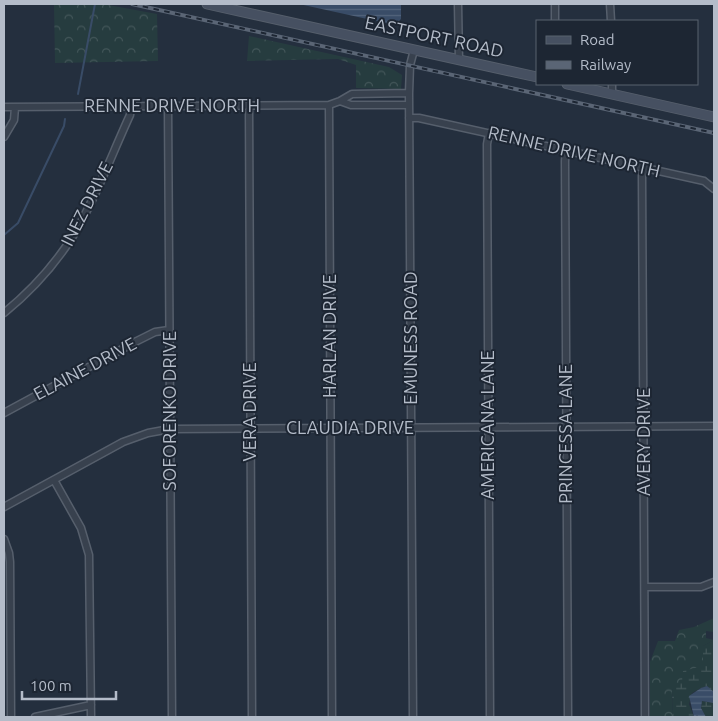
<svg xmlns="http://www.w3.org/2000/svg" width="718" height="721" font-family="Ubuntu,sans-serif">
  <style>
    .forest { fill: url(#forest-crowns) }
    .wetland { fill: url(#wetland-marsh) }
    .water { fill: url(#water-rules) }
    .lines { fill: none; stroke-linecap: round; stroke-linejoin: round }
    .stream { stroke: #394c67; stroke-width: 2 }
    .street-casing { stroke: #565f6c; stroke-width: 9 }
    .secondary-casing { stroke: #565f6c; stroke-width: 11 }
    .street { stroke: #38414e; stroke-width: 6 }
    .secondary { stroke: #465061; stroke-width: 9 }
    .rail-casing { stroke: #5a6575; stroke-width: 4 }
    .rail { stroke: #1d2633; stroke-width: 2; stroke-dasharray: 5.5; stroke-linecap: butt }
    .labels { text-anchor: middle; stroke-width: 4; stroke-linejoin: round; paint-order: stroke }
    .street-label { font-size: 18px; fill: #b4bcc9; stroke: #1d2633 }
  </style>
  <defs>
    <pattern id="forest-crowns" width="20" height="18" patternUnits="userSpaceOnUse" patternTransform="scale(1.25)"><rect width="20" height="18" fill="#263c3f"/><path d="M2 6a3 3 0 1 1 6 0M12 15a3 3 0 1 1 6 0" fill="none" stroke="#435659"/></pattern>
    <pattern id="wetland-marsh" width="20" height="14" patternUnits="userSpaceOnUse" patternTransform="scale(1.25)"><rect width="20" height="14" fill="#263c3f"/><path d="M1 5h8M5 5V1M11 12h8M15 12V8" fill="none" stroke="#435659"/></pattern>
    <pattern id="water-rules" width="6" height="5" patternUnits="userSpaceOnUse" patternTransform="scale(1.25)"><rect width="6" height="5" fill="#394c67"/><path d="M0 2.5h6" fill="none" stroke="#53647b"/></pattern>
  </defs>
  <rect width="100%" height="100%" fill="#242f3e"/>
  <!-- forest -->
  <path class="forest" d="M54 4H103L157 14 158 61 55 63Z
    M249 36 389 67 402 75 401 89 356 88V65L338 59 247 61Z
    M714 618V632L706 631V638L714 640 703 646V667L672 690 673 717H650V662L658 641H675L679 630 694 627Z"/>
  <!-- wetland -->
  <path class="wetland" d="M714 640V695L707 686 701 688 692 693 689 704 694 717H673L672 690 682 681 683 671 703 666V646Z
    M702 701 714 703V717H706L701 708Z"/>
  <!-- water -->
  <path class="water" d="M299 4H401V19L398 22 390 24Z
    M707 686 714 692V703L702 701 701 708 706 717H698L697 715 696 717H694L689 696 701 688Z"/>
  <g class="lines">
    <!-- stream -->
    <path class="stream" d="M78 94 95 4
      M4 235 18 223 64 126 65 119"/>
    <defs>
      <path id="street" d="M458 4 459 60
        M555 4V21
        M610 4 611 21
        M612 84V94
        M340 101 351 105H409
        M329 105 332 717
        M168 106 172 717
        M249 106 252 717
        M4 107 329 105 340 101 352 94 409 93
        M409 118H419L704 181 714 189
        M489 133 487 144 490 717
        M4 137 14 120 15 107
        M566 151 565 161 568 717
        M644 168 642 176 645 717
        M4 313C31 291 54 266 73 236 95 200 112 154 130 115L131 106
        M4 413 137 341 155 332 169 330
        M54 480 81 528 89 555 91 717
        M4 507 123 442 148 433 170 429 714 426
        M4 539 9 553 10 562 11 717
        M645 587H701L714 582
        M35 717 91 705
        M413 717 409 93 410 65 414 50"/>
      <path id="secondary" d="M207 4 537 77
        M567 84 714 117"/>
    </defs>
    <!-- street casing -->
    <use href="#street" class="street-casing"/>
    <!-- secondary casing -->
    <use href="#secondary" class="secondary-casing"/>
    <!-- street -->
    <use href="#street" class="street"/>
    <!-- secondary -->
    <use href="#secondary" class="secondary"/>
    <defs>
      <path id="rail" d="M132 4 714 133"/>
    </defs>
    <!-- rail casing -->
    <use href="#rail" class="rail-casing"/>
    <!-- rail -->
    <use href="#rail" class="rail"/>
  </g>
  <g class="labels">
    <!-- street labels -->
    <g class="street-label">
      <text transform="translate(434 37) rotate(12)" y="6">EASTPORT ROAD</text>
      <text x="172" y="112">RENNE DRIVE NORTH</text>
      <text transform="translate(574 152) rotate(13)" y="6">RENNE DRIVE NORTH</text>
      <text transform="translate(87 204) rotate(-63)" y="6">INEZ DRIVE</text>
      <text transform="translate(330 336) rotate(-90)" y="6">HARLAN DRIVE</text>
      <text transform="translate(411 338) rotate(-90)" y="6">EMUNESS ROAD</text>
      <text transform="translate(85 369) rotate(-28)" y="6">ELAINE DRIVE</text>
      <text transform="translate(170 411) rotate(-90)" y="6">SOFORENKO DRIVE</text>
      <text transform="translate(250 412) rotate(-90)" y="6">VERA DRIVE</text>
      <text transform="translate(488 425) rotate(-90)" y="6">AMERICANA LANE</text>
      <text x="350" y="434">CLAUDIA DRIVE</text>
      <text transform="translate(566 434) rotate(-90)" y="6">PRINCESSA LANE</text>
      <text transform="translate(644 442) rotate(-90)" y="6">AVERY DRIVE</text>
    </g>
  </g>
  <!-- border -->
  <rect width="718" height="721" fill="none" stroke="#b4bcc9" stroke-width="10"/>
  <!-- legend -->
  <rect x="536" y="20" width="162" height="65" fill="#1d2633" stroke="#59626f"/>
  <rect x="546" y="36" width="25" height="8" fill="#465061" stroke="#59626f"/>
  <text x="580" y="45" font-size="15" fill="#b4bcc9">Road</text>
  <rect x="546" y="61" width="25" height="8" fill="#5a6575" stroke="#59626f"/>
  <text x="580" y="70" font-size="15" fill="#b4bcc9">Railway</text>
  <!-- scale -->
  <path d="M22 691v8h94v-8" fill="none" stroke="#b4bcc9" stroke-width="2.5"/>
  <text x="30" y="691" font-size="15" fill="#b4bcc9" stroke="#1d2633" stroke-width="4" paint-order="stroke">100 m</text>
</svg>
